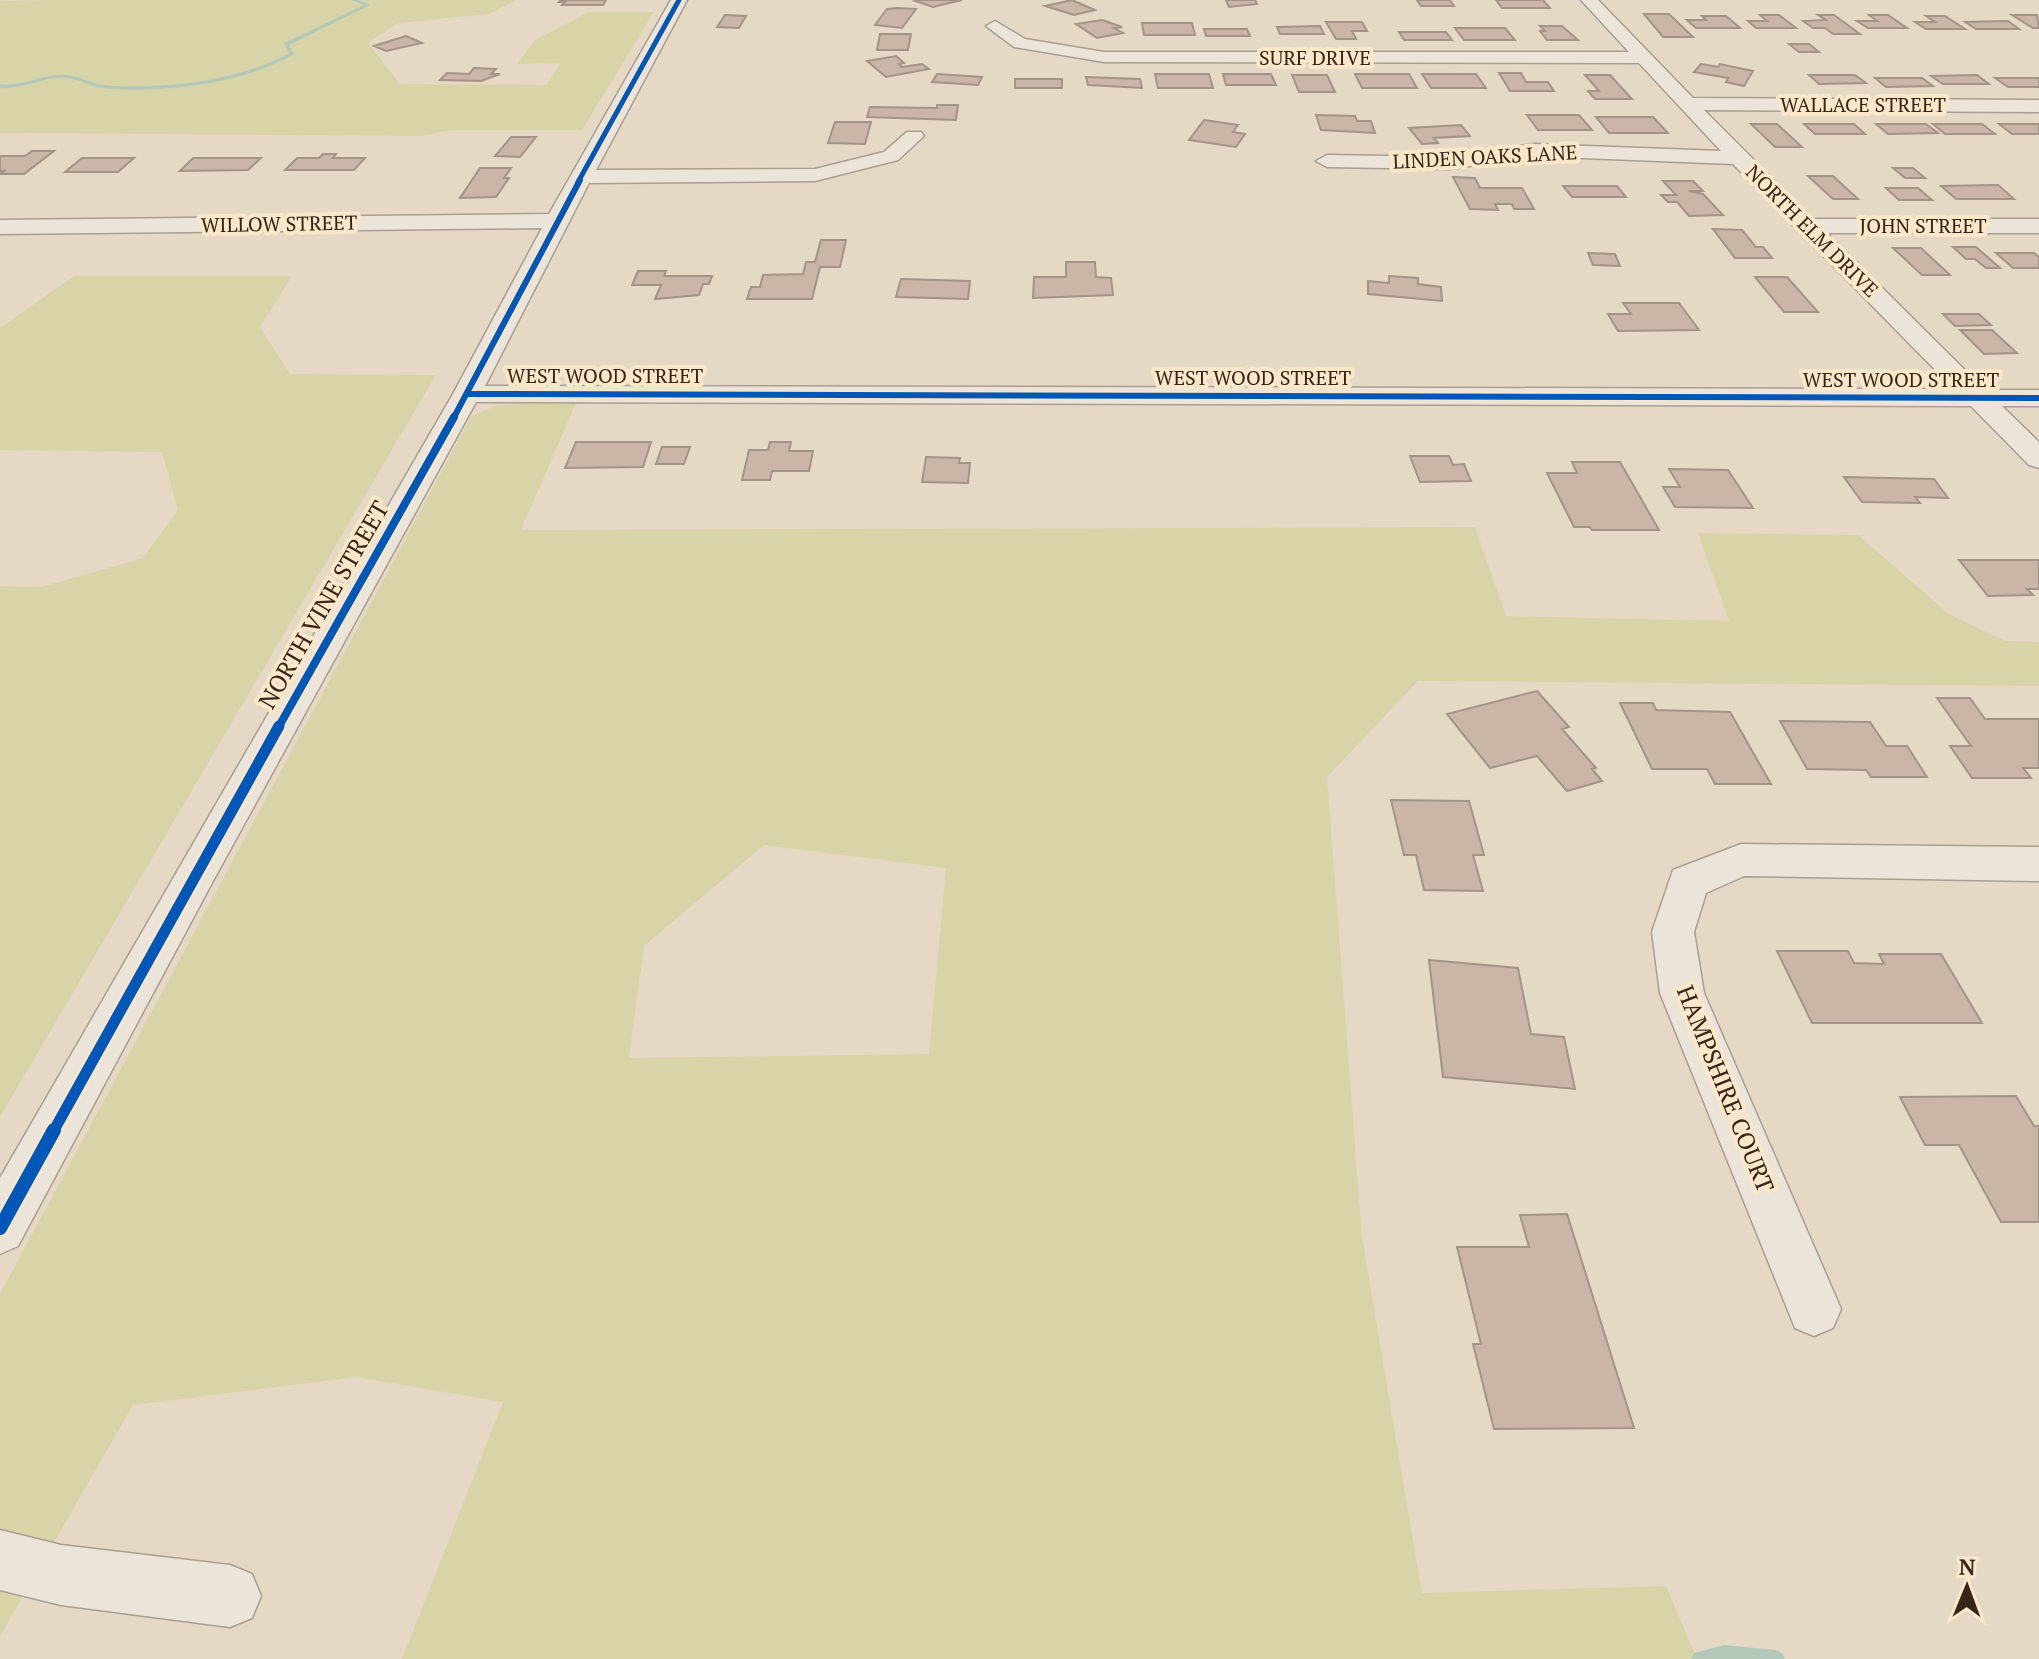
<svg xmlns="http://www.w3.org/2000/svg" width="2039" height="1659" font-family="'PT Serif',serif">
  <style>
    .green { fill: #d8d4a7; fill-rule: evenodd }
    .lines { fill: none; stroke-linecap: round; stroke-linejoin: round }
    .stream { fill: #b3c8b9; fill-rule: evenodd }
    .building { fill: #c9b6a7; stroke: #a49486; stroke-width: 2 }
    .minor-casing { stroke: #a99e90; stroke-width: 3 }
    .minor { fill: #ece4d9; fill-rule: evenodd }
    .cycleway-far4-casing { stroke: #f9e7c9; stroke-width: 7 }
    .cycleway-far3-casing { stroke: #f9e7c9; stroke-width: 9 }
    .cycleway-far2-casing { stroke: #f9e7c9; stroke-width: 12 }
    .cycleway-far1-casing { stroke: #f9e7c9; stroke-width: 16 }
    .cycleway-casing { stroke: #f9e7c9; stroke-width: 19 }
    .cycleway-far4 { stroke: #0057b8; stroke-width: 5 }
    .cycleway-far3 { stroke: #0057b8; stroke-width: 6 }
    .cycleway-far2 { stroke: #0057b8; stroke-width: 8 }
    .cycleway-far1 { stroke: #0057b8; stroke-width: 11 }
    .cycleway { stroke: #0057b8; stroke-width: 14 }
    .labels { text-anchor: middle; stroke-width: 8; stroke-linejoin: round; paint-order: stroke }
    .far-street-label { font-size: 20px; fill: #372519; stroke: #f9e7c9 }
    .street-label { font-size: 24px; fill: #372519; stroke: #f9e7c9 }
  </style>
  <rect width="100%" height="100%" fill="#e5d9c6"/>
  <!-- green -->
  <path class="green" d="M49 0H517L489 14 398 23 368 43 400 84 546 85 561 63 517 64 535 40 589 12H654L582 130H451L421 136 0 133V1Z
    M74 276H292L260 327 290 374 436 375 0 1117V586L42 587 143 558 178 510 162 452 0 450V328Z
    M576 403 521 530 1475 527 1506 616 1729 621 1698 533 1858 535 1949 614 2005 641 2039 642V686L1418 681 1327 777 1362 1237 1422 1593 1666 1586 1697 1659H402L503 1402 356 1377 133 1405 0 1636V1294L471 417 497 405ZM764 845 946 868 929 1054 629 1058 644 946Z"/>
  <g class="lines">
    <!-- stream -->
    <path class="stream" d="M351 0H358L370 5 289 45 294 54C244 84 160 94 102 88 90 86 79 79 66 78 44 76 24 90 0 88V84C23 87 44 73 67 75 79 76 90 83 102 85 159 90 240 81 289 53L284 43 364 5Z
      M1724 1645 1776 1650 1782 1653 1785 1659H1691L1694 1653Z"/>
  </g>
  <!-- building -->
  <path class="building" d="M561 0H606L603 5H562L565 2H559Z
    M962 0 933 7 915 1 919 0Z
    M1072 0 1095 10 1074 15 1045 6Z
    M1226 0H1255L1257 4 1229 7Z
    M1417 0H1450L1454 6H1421Z
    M1496 0H1543L1550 8H1502Z
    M887 9 897 8 916 9 902 28 875 25Z
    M1644 14H1669L1693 37H1663Z
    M725 15 746 16 739 28 717 27Z
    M1760 15H1779L1796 28H1756L1748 21H1767Z
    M1818 15H1834L1860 34H1833L1825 28H1813L1803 21 1826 20Z
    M1869 15H1888L1907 28H1868L1857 21H1877Z
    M2012 15H2037L2039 28H2033Z
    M1702 16H1726L1740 28H1696L1687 20H1706Z
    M1926 16H1945L1965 29H1926L1915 22H1935Z
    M1102 20 1122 27 1114 28 1123 33 1097 38 1076 24Z
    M2008 21 2019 29H1976L1965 22Z
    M1326 22H1362L1367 31H1352L1356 39H1336Z
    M1142 23H1192L1195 35H1144Z
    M1320 26 1324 34H1280L1277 27Z
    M1540 26H1562L1578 40H1547L1540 31H1545Z
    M1455 28H1505L1515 40H1464Z
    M1204 29H1247L1250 36H1206Z
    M1399 32H1446L1452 40H1404Z
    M880 34H911L908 50H877Z
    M406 36 422 43 386 51 374 46Z
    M1789 44H1809L1819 52H1799Z
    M896 56 904 63 899 64 902 67 922 64 929 69 886 77 867 61Z
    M1701 64 1718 67 1720 64 1753 71 1744 86 1726 82 1728 78 1694 72Z
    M474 68 496 69 491 74H500L481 81 440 80 447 73 469 74Z
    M1499 73H1521L1526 82H1548L1554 91H1510Z
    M937 74 982 77 978 85 932 82Z
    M1155 74H1209L1213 88H1158Z
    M1223 74H1271L1276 85H1226Z
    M1355 74H1409L1417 88H1362Z
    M1422 74H1476L1486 88H1431Z
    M1292 75H1327L1335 92H1299Z
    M1585 75H1610L1632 99H1595L1588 91H1599Z
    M1809 75H1855L1866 83 1819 84Z
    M1977 75 1989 84H1943L1931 76Z
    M1086 77 1140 79 1142 88 1088 85Z
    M1875 78H1922L1933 86 1886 87Z
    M1995 78H2039V87H2008Z
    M1015 79H1062V88H1015Z
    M937 105H958L956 120 867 117 870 107 937 108Z
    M1316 115 1355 116 1357 121H1371L1375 133 1321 130Z
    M1527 115H1579L1592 130H1538Z
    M1596 117H1653L1668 133H1609Z
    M1204 120 1238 125 1233 132 1245 134 1236 147 1189 140Z
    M835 122H871L865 144 828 143Z
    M1751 124H1777L1802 147H1775Z
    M1804 124H1854L1865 134H1815Z
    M1876 124H1926L1938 133 1888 134Z
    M1933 124H1982L1995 134H1945Z
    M1999 124H2039V134H2012Z
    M1461 125 1470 136 1434 138 1438 143 1422 144 1409 128Z
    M511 137H536L520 157 495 156Z
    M32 151H54L24 174H0L4 171H0V156H25Z
    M323 154H336L333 158H365L354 170H285L297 158H319Z
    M82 158H134L118 172H65Z
    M193 158H261L248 170 180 171Z
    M480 168H511L504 178H509L496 197 460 198Z
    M1893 168H1913L1925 178H1905Z
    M1808 176H1833L1858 199H1833Z
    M1453 177 1475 178 1480 188H1522L1534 209H1514L1512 204H1495L1498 210 1470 209Z
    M1663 181H1693L1703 191H1689L1703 194 1723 215 1689 216 1677 202H1668L1661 195H1676Z
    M1998 185 2014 199H1956L1941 186Z
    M1563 186H1617L1626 197H1572Z
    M1886 188H1918L1932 200H1899Z
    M1713 229 1742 230 1756 247H1763L1772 258H1735Z
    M821 240H846L840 267H820L812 299H747L751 287H760L763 275 803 274 806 262H815Z
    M1953 247H1976L2000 268H1986L1975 259H1966Z
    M1893 248H1921L1950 275H1922Z
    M1588 253 1615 254 1620 266 1593 265Z
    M1996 253H2034L2039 257V268H2013Z
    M1066 262H1095L1096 277 1111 278 1113 295 1033 298 1034 277H1066Z
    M638 271H666L664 276H712L709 284H703L699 295 655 299 661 285H632Z
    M1389 276 1418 278V284L1441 287 1442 301 1368 294V281L1389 283Z
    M1755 277H1787L1818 312H1784Z
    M901 279 970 281 968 299 896 297Z
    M1623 303H1679L1699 330 1618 331 1608 314H1631Z
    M1943 314H1979L1991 325 1955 326Z
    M1960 330H1992L2017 353 1984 354Z
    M576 442H651L643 467 565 468Z
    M770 442H791L789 451H813L809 471H772L770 480H742L749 450H768Z
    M662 447H690L684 464H656Z
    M1410 456H1449L1453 465 1464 464 1471 481 1420 482Z
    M926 457 960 458 959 463H970L968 483 922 482Z
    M1572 462H1620L1659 530H1592L1590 527H1574L1547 473H1577Z
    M1669 469 1728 470 1753 508 1675 507 1663 487H1680Z
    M1844 477 1934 479 1948 498 1915 497 1920 503 1862 502Z
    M1959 560H2039V589H2027L2033 595 1988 596Z
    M1537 691 1569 727 1562 729 1596 768 1592 769 1602 781 1567 791 1537 756 1490 768 1447 714Z
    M1937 698H1970L1985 719H2039V768H2023L2031 778H1972L1950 746H1971Z
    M1620 703H1653L1656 710 1730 712 1771 784H1715L1707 769H1652Z
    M1780 721 1870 722 1886 746H1907L1927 777H1871L1866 770 1807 769Z
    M1391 800 1469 801 1484 855H1473L1483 891 1424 890 1416 855H1404Z
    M1777 951H1848L1854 963 1884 964 1879 954H1941L1982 1023H1812Z
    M1429 960 1518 968 1531 1034 1564 1037 1575 1089 1443 1077Z
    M2016 1096 2034 1126H2039V1222H2001L1959 1145H1925L1900 1097Z
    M1567 1214 1634 1428 1494 1429 1473 1344H1481L1457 1247H1529L1520 1215Z"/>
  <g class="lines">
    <defs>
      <path id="minor" d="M671 0H687L596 170 815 169 884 152 907 132H921L924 136 898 160 815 181 589 183 485 386 1954 389 1733 164 1533 156 1450 169 1327 167 1316 161 1327 155 1450 157 1533 144 1721 151 1639 63 1104 62 1014 47 986 26 995 21 1025 39 1104 52H1629L1581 0H1598L1693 98 2039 100V112L1704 110 1813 219H2039V233H1827L1985 390H2039V406H2002L2039 442V468L2029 465 1971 406 476 402 213 881 18 1246 0 1254V1178L453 394 542 228 0 234V220L549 214Z
        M1741 844 2039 847V881L1744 876 1706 893 1694 932 1704 993 1841 1309 1833 1328 1814 1336 1795 1328 1660 993 1652 932 1673 870Z
        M0 1530 61 1545 230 1565 252 1574 261 1596 252 1618 230 1627 61 1605 0 1590Z"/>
    </defs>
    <!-- minor casing -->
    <use href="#minor" class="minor-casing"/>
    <!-- minor -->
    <use href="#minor" class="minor"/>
    <defs>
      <path id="cycleway-far4" d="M578 182 679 0"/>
      <path id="cycleway-far3" d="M467 394 2039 398
        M453 419 580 180"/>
      <path id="cycleway-far2" d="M278 728 454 417"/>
      <path id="cycleway-far1" d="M53 1132 279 726"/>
      <path id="cycleway" d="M0 1228 54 1130"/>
    </defs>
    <!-- cycleway-far4 casing -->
    <use href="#cycleway-far4" class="cycleway-far4-casing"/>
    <!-- cycleway-far3 casing -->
    <use href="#cycleway-far3" class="cycleway-far3-casing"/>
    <!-- cycleway-far2 casing -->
    <use href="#cycleway-far2" class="cycleway-far2-casing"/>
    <!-- cycleway-far1 casing -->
    <use href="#cycleway-far1" class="cycleway-far1-casing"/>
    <!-- cycleway casing -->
    <use href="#cycleway" class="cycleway-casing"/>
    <!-- cycleway-far4 -->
    <use href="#cycleway-far4" class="cycleway-far4"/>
    <!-- cycleway-far3 -->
    <use href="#cycleway-far3" class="cycleway-far3"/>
    <!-- cycleway-far2 -->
    <use href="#cycleway-far2" class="cycleway-far2"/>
    <!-- cycleway-far1 -->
    <use href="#cycleway-far1" class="cycleway-far1"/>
    <!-- cycleway -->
    <use href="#cycleway" class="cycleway"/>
  </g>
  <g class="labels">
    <!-- far-street labels -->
    <g class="far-street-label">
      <text x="1315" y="65">SURF DRIVE</text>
      <text x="1863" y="112">WALLACE STREET</text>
      <text transform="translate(1485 157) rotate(-3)" y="7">LINDEN OAKS LANE</text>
      <text transform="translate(279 224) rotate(-1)" y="7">WILLOW STREET</text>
      <text x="1923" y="233">JOHN STREET</text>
      <text transform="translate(1812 231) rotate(45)" y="7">NORTH ELM DRIVE</text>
      <text x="605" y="383">WEST WOOD STREET</text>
      <text x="1253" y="385">WEST WOOD STREET</text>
      <text x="1901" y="387">WEST WOOD STREET</text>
    </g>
    <!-- street labels -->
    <g class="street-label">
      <text transform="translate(324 605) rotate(-60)" y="8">NORTH VINE STREET</text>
      <text transform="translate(1725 1089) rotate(68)" y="8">HAMPSHIRE COURT</text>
    </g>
  </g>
  <!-- north arrow -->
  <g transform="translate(1967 1587) rotate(1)" stroke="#f9e7c9" stroke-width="6" paint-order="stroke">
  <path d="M0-6L14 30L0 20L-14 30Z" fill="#372519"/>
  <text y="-12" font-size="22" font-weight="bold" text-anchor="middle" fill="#372519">N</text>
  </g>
</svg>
